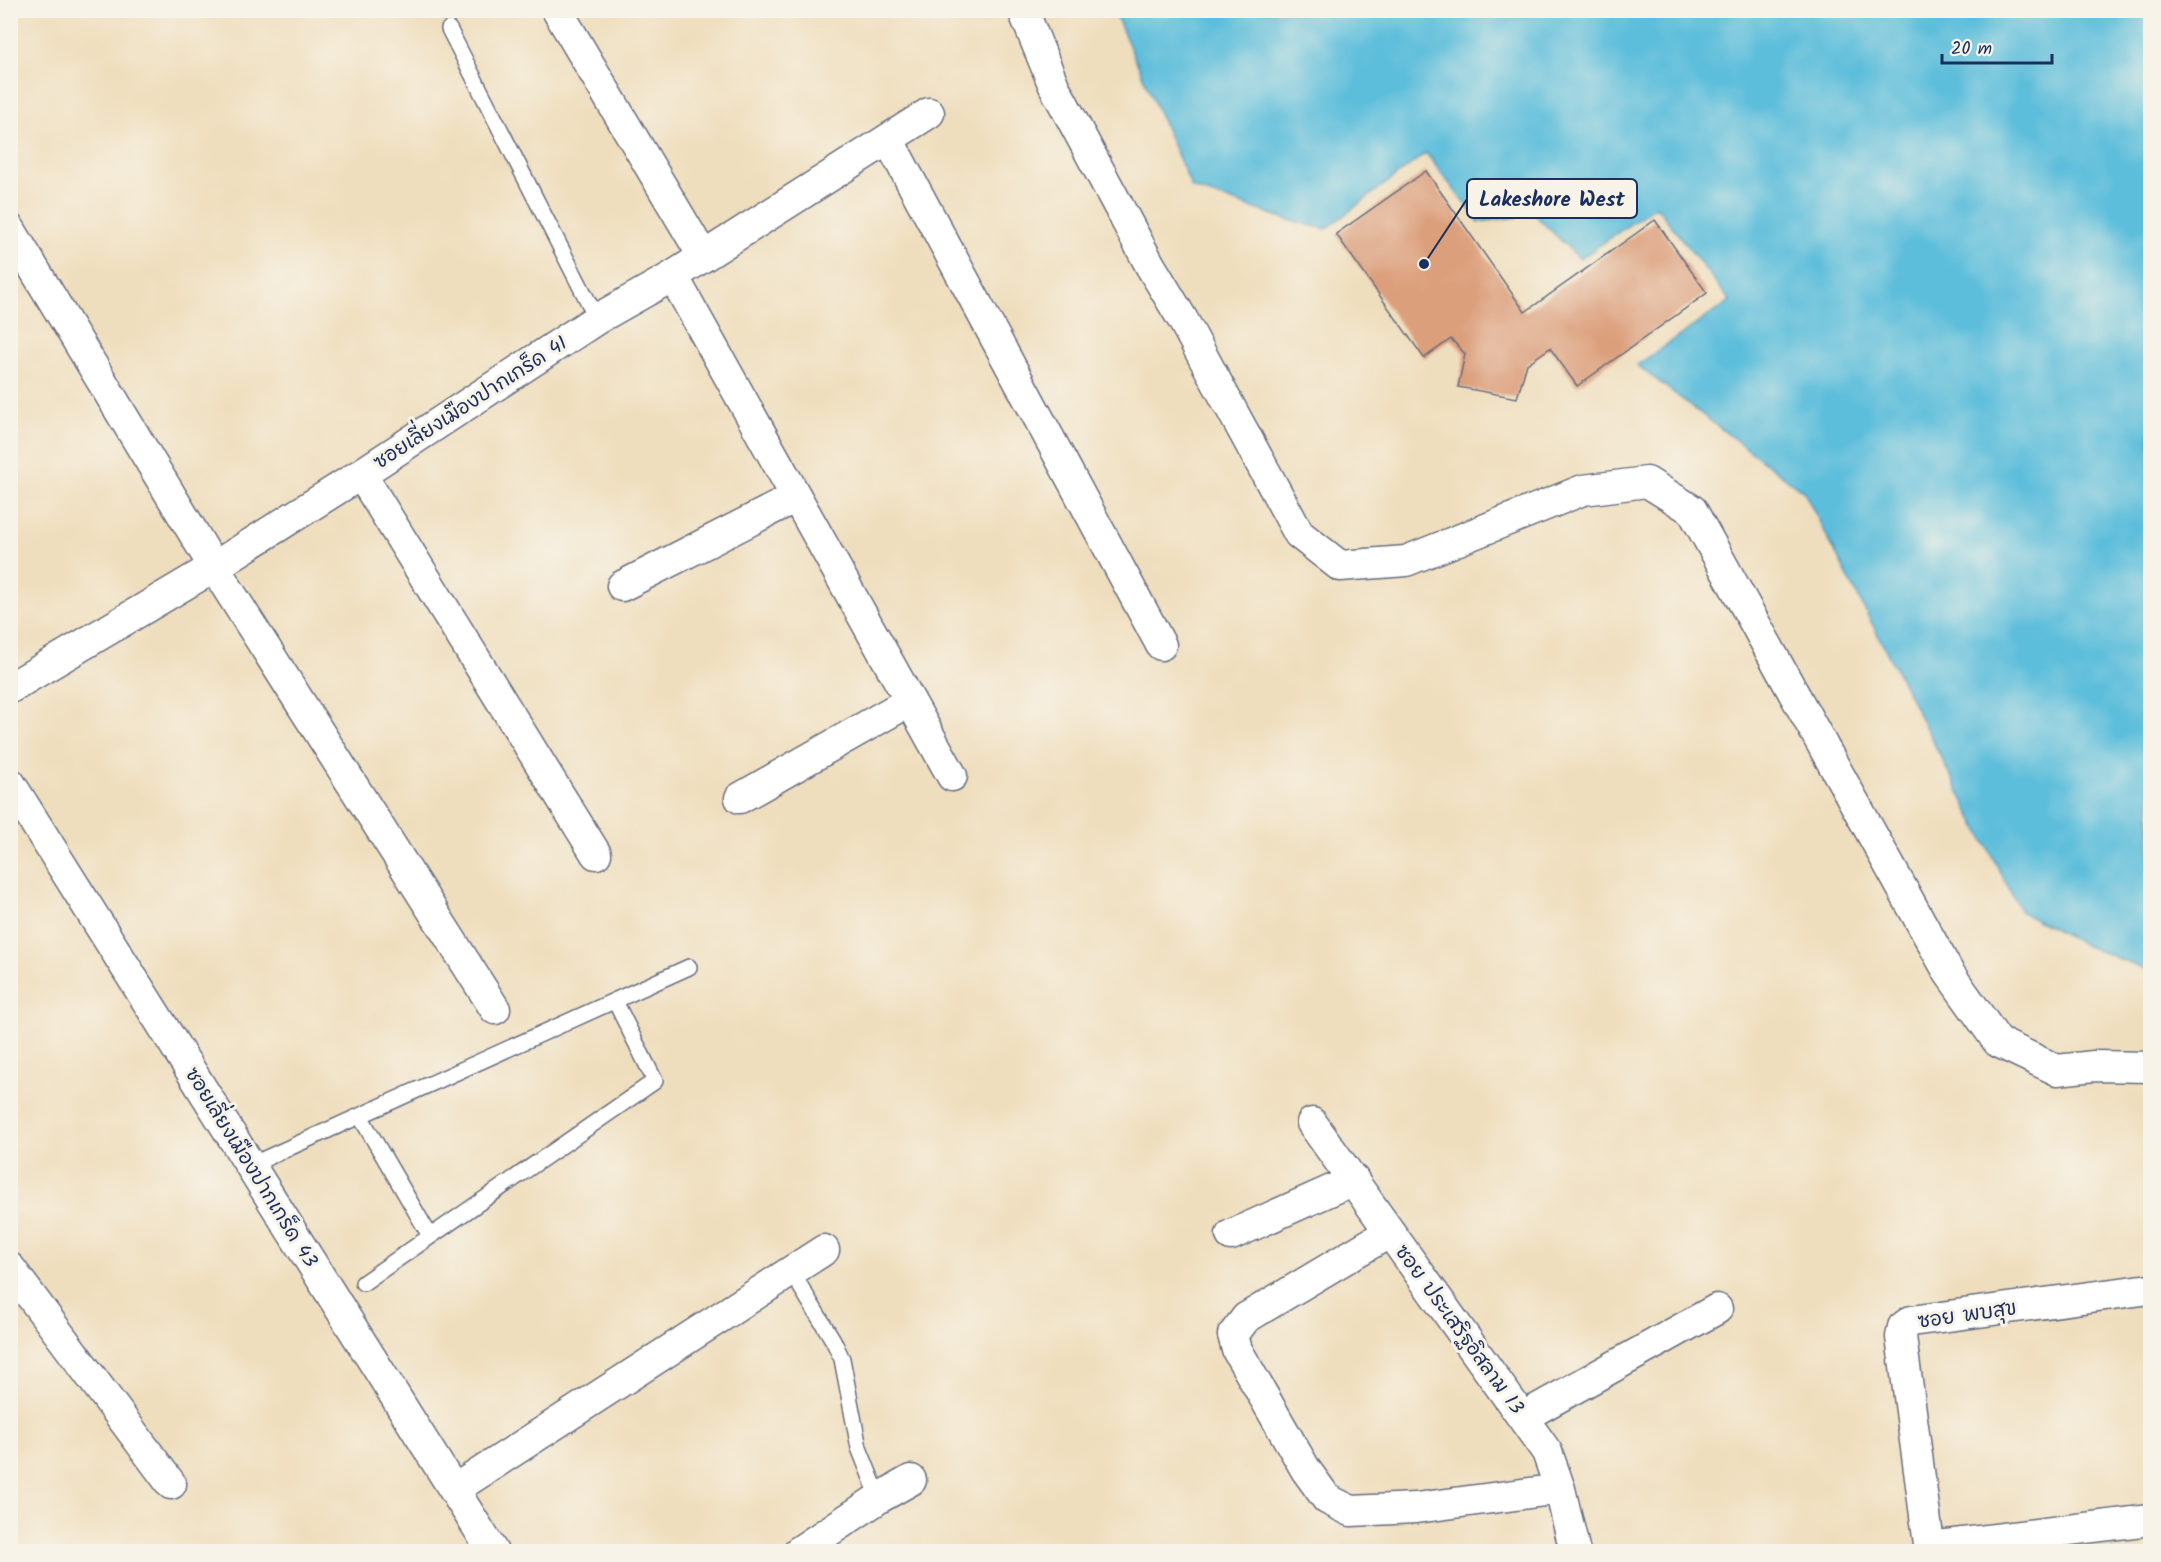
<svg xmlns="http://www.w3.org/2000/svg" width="2161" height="1562" font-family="Kalam,'Playpen Sans Thai',sans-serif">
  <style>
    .water { fill: #5dbedb; stroke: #3c769c; stroke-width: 1.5 }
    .building { fill: #dc9f7b }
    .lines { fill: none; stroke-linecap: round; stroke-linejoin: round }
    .service-casing { stroke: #656c7f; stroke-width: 18 }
    .minor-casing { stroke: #656c7f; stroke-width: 33 }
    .service { stroke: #fff; stroke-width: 15 }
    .minor { stroke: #fff; stroke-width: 30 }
    .labels { text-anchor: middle; stroke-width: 6; stroke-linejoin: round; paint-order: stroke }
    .street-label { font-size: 20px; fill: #1b2f5e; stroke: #f7f3e8 }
    .leader { fill: none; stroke: #1b2f5e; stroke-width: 2 }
    .callout-dot { fill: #1b2f5e; stroke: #f7f3e8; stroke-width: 2 }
    .callout { fill: #f7f3e8; stroke: #1b2f5e; stroke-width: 2 }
    .callout-label { font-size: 21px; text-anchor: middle; font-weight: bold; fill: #1b2f5e }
  </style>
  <rect width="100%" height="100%" fill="#f7f3e8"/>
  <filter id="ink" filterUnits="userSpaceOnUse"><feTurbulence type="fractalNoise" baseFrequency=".0167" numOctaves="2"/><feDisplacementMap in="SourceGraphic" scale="12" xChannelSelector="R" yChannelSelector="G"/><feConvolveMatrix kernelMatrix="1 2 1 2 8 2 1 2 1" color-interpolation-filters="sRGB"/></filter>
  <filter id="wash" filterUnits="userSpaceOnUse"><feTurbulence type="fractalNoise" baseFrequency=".008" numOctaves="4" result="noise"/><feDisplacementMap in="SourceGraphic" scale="24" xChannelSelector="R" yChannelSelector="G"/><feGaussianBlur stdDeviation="1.35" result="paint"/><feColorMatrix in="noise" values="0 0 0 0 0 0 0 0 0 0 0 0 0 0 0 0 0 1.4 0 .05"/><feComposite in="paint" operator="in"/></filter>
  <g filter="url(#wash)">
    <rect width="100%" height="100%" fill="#efdebd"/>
    <!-- water -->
    <path class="water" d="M1114 11H2150V971L2089 947 2021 912 1804 492 1637 365 1730 301 1656 206 1580 259 1535 215 1479 222 1426 153 1326 229 1289 220 1192 188Z"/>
    <g id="blocks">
      <!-- building -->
      <path class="building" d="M1426 171 1525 312 1655 220 1707 293 1577 386 1550 348 1527 364 1517 398 1458 387 1465 354 1451 339 1424 358 1336 234Z"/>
    </g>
  </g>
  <g filter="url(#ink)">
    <use href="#blocks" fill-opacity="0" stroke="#656c7f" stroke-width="1.5"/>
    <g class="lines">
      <defs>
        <path id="service" d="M449 29 597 319
          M360 1116 430 1236
          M251 1165 689 967
          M791 1271 833 1340 842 1359 859 1448 879 1498
          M363 1283 655 1081 615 1001"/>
        <path id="minor" d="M557 10 703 256
          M1023 10 1054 86 1150 265 1183 320 1299 534 1340 566 1406 561 1583 490 1647 482 1692 510 1949 973 1998 1042 2057 1070 2094 1066 2150 1067
          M888 139 1161 645
          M10 229 214 567 495 1009
          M673 276 952 776
          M361 474 596 854
          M622 586 796 497
          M10 688 214 567 361 474 597 319 673 276 929 113
          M10 783 493 1552
          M740 798 910 701
          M1312 1123 1547 1452 1560 1489 1575 1552
          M1390 1232 1246 1318 1233 1335 1237 1350 1306 1470 1327 1499 1351 1511 1416 1508 1560 1489
          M1231 1235 1354 1180
          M10 1268 171 1484
          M1523 1417 1717 1309
          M455 1489 824 1250
          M1930 1547 2150 1520
          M798 1552 879 1498 911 1480
          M1930 1552 1901 1337 1903 1327 1911 1321 2150 1289"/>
      </defs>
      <!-- service casing -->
      <use href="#service" class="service-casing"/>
      <!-- minor casing -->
      <use href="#minor" class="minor-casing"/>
      <!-- service -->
      <use href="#service" class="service"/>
      <!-- minor -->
      <use href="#minor" class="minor"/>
    </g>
  </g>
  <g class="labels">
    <!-- street labels -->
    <g class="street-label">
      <text transform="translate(470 402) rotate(-33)" y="7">ซอยเลี่ยงเมืองปากเกร็ด 41</text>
      <text transform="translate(252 1167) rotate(58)" y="7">ซอยเลี่ยงเมืองปากเกร็ด 43</text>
      <text transform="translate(1967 1314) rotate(-8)" y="7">ซอย พบสุข</text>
      <text transform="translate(1460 1329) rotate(54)" y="7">ซอย ประเสริฐอิสลาม 13</text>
    </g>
  </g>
  <!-- callouts -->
  <path class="leader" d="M1424 264L1467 199"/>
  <circle class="callout-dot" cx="1424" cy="264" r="6"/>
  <rect class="callout" x="1467" y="179" width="170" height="39" rx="6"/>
  <g class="callout-label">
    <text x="1552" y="206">Lakeshore West</text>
  </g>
  <!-- margin -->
  <rect width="2161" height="1562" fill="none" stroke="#f7f3e8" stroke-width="36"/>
  <!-- scale -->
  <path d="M1942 54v9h110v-9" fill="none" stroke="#1b2f5e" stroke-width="3"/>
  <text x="1951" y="54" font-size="18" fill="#1b2f5e" stroke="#f7f3e8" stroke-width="4.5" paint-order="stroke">20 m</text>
</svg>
